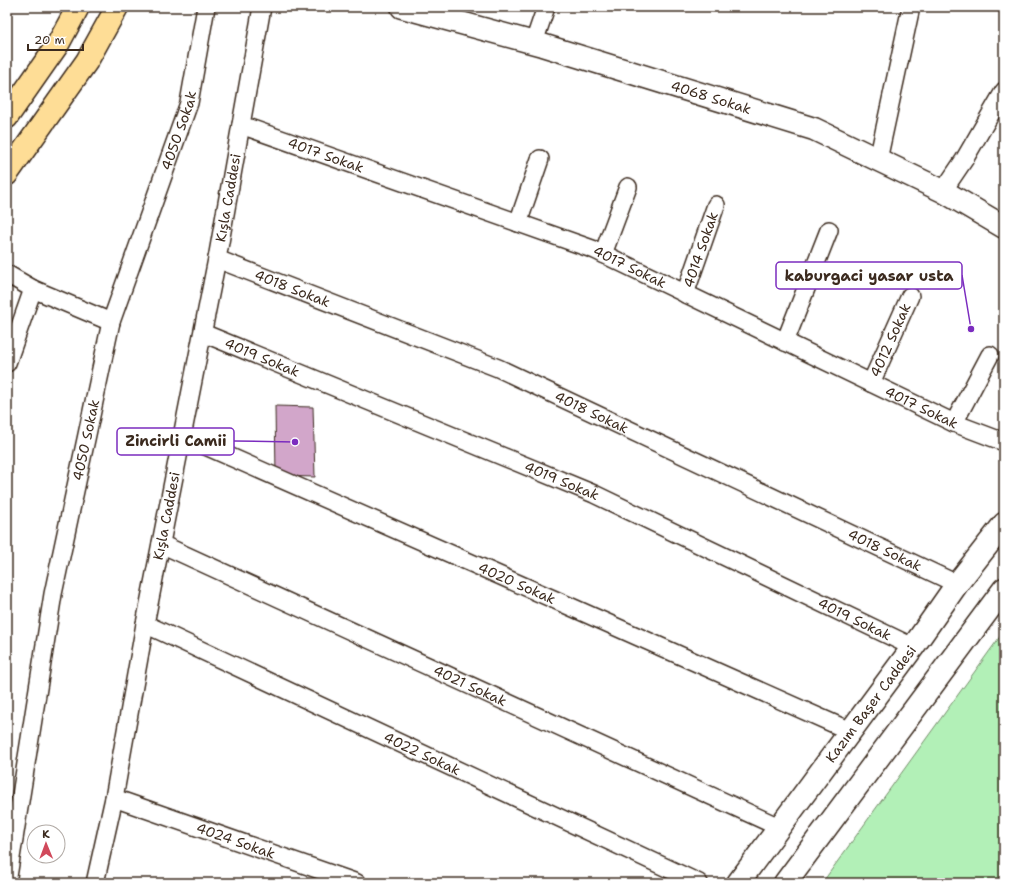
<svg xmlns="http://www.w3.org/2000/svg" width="1011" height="890" font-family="'Shantell Sans',sans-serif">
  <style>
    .green { fill: #b2f0b7; stroke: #768d6a }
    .building { fill: #d2a6ca; stroke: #3b2a1e }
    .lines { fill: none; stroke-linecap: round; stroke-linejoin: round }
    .street-casing { stroke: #3b2a1e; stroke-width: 20 }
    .secondary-casing { stroke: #3b2a1e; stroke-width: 25 }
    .primary-casing { stroke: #3b2a1e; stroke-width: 25 }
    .street { stroke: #fff; stroke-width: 17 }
    .secondary { stroke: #fff; stroke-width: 22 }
    .primary { stroke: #fedd96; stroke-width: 22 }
    .labels { text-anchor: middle; stroke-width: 3.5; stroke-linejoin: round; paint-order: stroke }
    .street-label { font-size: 14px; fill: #3b2a1e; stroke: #fff }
    .leader { fill: none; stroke: #7b2cbf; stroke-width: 1.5 }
    .callout-dot { fill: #7b2cbf; stroke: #fff; stroke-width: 1.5 }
    .callout { fill: #fff; stroke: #7b2cbf; stroke-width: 1.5 }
    .callout-label { font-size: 15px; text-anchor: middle; font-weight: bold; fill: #3b2a1e }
  </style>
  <rect width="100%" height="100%" fill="#fff"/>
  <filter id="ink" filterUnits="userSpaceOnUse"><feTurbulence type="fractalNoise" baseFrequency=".025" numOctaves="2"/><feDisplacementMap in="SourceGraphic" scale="8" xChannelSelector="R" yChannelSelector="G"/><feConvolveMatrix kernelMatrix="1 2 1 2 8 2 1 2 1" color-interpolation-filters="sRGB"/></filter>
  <g filter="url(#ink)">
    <!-- green -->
    <path class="green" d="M1004 631V883H822Z"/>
    <!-- building -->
    <path class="building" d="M275 406 313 407 315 477 276 476Z"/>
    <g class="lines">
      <defs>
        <g id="street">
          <path d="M534 42 546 7"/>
          <path id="s1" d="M241 125 595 250 954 423 1004 442"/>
          <path d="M878 160 911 7"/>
          <path d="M943 191 964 160 1004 91"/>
          <path d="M518 223 540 159"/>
          <path d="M603 254 628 187"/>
          <path id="s2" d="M217 259 498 368 957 584"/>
          <path d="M7 274 33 289 111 322"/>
          <path id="s3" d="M685 294 716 205"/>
          <path id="s4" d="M203 333 594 494 913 647"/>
          <path d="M785 342 829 230"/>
          <path d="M7 363 33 289"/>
          <path id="s5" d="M871 383 910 296"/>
          <path d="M954 423 990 355"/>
          <path id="s6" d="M183 436 569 606 850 731"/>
          <path id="s7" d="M161 544 779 827"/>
          <path id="s8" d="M145 624 699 883"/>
          <path id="s9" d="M114 798 357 883"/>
          <path id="s10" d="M7 883 53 594 111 322 189 103 206 7"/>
          <path id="s11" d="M95 883 114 798 145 624 217 259 262 7"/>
        </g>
        <g id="secondary">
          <path id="s12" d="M402 7 542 45 814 129 943 191 1004 227"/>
          <path id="s13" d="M738 883 913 647 957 584 1004 524"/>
          <path d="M785 883 1004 589"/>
        </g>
        <path id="primary" d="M7 117 58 44 78 7
          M7 174 87 61 117 7"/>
      </defs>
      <!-- street casing -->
      <use href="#street" class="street-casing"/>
      <!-- secondary casing -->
      <use href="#secondary" class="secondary-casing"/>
      <!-- primary casing -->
      <use href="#primary" class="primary-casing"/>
      <!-- street -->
      <use href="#street" class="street"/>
      <!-- secondary -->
      <use href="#secondary" class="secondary"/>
      <!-- primary -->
      <use href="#primary" class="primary"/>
    </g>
  </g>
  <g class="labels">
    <!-- street labels -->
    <g class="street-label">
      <text dy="5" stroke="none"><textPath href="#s12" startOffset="322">4068 Sokak</textPath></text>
      <text dy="5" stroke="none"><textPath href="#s10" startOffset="774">4050 Sokak</textPath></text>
      <text dy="5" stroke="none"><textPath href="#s1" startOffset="90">4017 Sokak</textPath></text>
      <text dy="5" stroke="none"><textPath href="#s11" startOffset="698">Kışla Caddesi</textPath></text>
      <text dy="5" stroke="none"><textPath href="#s3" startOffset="47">4014 Sokak</textPath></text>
      <text dy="5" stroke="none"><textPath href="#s1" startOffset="414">4017 Sokak</textPath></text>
      <text dy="5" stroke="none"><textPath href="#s2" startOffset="81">4018 Sokak</textPath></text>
      <text dy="5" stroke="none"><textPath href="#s5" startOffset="47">4012 Sokak</textPath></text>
      <text dy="5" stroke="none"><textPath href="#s4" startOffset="64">4019 Sokak</textPath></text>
      <text dy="5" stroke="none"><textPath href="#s1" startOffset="738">4017 Sokak</textPath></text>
      <text dy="5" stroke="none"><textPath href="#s2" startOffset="405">4018 Sokak</textPath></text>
      <text dy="5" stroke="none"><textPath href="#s10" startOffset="450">4050 Sokak</textPath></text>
      <text dy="5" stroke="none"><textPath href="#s4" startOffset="388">4019 Sokak</textPath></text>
      <text dy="5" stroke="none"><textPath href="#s11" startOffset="374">Kışla Caddesi</textPath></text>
      <text dy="5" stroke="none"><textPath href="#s2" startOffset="729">4018 Sokak</textPath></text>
      <text dy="5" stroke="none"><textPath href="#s6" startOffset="365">4020 Sokak</textPath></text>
      <text dy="5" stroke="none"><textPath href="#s4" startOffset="712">4019 Sokak</textPath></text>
      <text dy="5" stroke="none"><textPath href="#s7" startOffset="340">4021 Sokak</textPath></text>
      <text dy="5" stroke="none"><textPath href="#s13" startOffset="223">Kazım Başer Caddesi</textPath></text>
      <text dy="5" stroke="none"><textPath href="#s8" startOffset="306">4022 Sokak</textPath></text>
      <text dy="5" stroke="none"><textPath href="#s9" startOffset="129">4024 Sokak</textPath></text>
    </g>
  </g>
  <!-- callouts -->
  <path class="leader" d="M971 329L962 275M295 442L234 441"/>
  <g class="callout-dot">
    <circle cx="971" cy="329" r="4"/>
    <circle cx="295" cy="442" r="4"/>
  </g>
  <g class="callout">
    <rect x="776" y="262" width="186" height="27" rx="4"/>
    <rect x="117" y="428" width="117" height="27" rx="4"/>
  </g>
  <g class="callout-label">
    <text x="869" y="281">kaburgaci yasar usta</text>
    <text x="176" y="446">Zincirli Camii</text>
  </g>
  <!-- margin -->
  <rect width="1011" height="890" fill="none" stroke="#fff" stroke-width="24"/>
  <rect x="12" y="12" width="987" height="866" fill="none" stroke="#3b2a1e" stroke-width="1.5" filter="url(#ink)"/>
  <!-- north arrow -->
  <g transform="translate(46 844) rotate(359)"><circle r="19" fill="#ffffff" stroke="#b1aaa5"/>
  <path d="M0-3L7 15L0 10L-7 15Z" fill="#d1495b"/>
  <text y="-6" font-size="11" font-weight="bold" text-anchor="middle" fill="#3b2a1e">K</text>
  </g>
  <!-- scale -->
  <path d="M28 44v6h55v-6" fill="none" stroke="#3b2a1e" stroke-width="2"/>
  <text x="34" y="44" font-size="12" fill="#3b2a1e" stroke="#ffffff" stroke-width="3" paint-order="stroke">20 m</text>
</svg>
